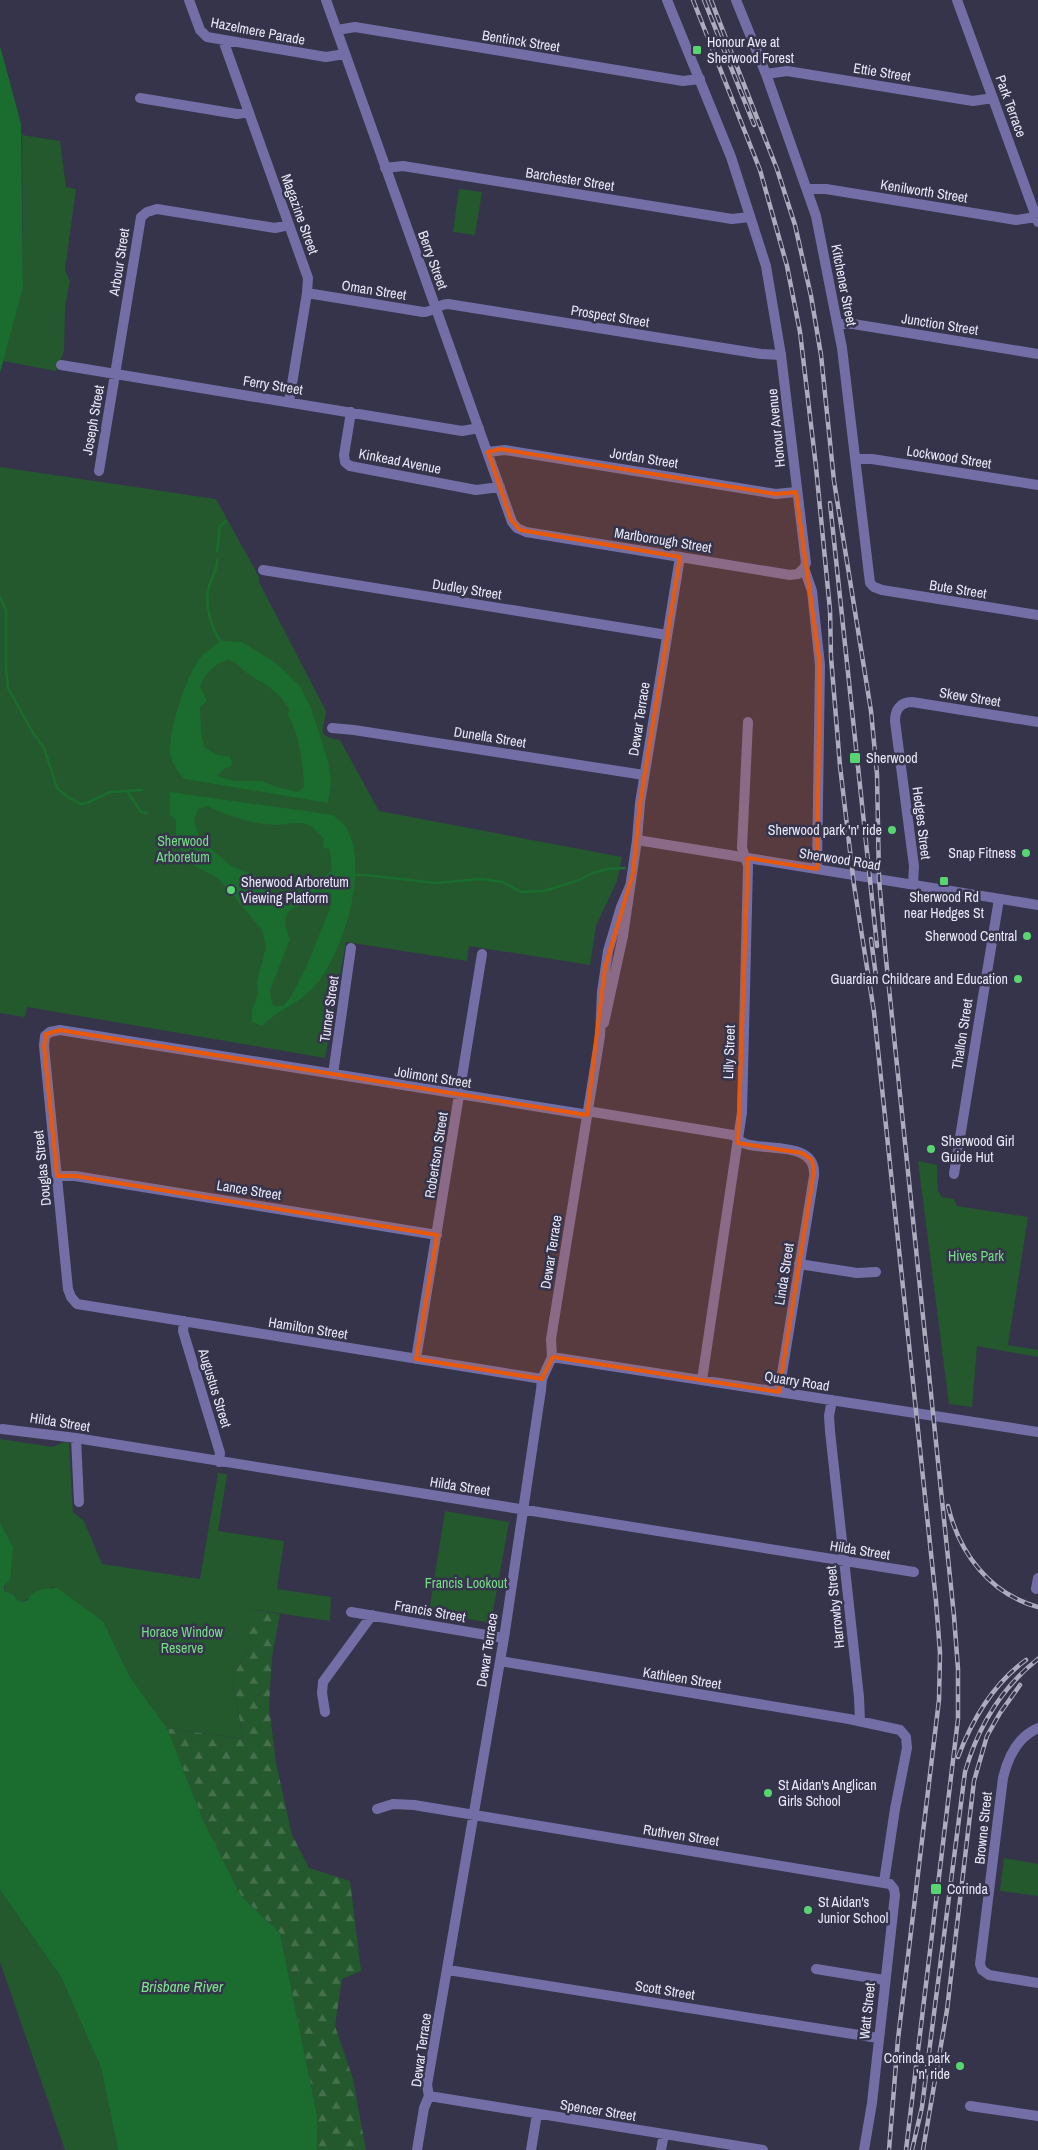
<svg xmlns="http://www.w3.org/2000/svg" width="1038" height="2150" font-family="'Archivo Narrow',sans-serif">
  <style>
    .forest { fill: url(#forest-firs) }
    .green { fill: #24582d }
    .water { fill: #1a6d2e; fill-rule: evenodd }
    .lines { fill: none; stroke-linecap: round; stroke-linejoin: round }
    .stream { stroke: #1a6d2e; stroke-width: 2.5 }
    .minor { stroke: #736fa6; stroke-width: 10 }
    .tertiary { stroke: #736fa6; stroke-width: 10 }
    .rail-casing { stroke: #adacbf; stroke-width: 4.5 }
    .rail { stroke: #35344b; stroke-width: 2.5; stroke-dasharray: 8; stroke-linecap: butt }
    .marked { fill: #e8590c; fill-opacity: 0.2; stroke: #e8590c; stroke-width: 4; stroke-linejoin: round }
    .poi-dot { fill: #57d570; stroke: #35344b; stroke-width: 2 }
    .labels { text-anchor: middle; stroke-width: 5; stroke-linejoin: round; paint-order: stroke }
    .street-label { font-size: 14px; fill: #e8e7f7; stroke: #35344b }
    .poi-label { font-size: 14px; fill: #e8e7f7; stroke: #35344b; text-anchor: start }
    .park-label { font-size: 14px; fill: #76dd86; stroke: #35344b }
    .water-label { font-size: 15px; font-style: italic; fill: #7ee58e; stroke: #35344b }
  </style>
  <defs>
    <pattern id="forest-firs" width="22" height="20" patternUnits="userSpaceOnUse" patternTransform="scale(1.25)"><rect width="22" height="20" fill="#24582d"/><path d="M5 1l3.5 6h-7zM16 11l3.5 6h-7z" fill="#44704c"/></pattern>
  </defs>
  <rect width="100%" height="100%" fill="#35344b"/>
  <!-- forest -->
  <path class="forest" d="M250 1609 280 1614 272 1657 269 1707 276 1763 292 1835 309 1868 350 1881 361 1971 342 1979 335 2026 353 2079 366 2150H317V2115L280 1933 241 1896 204 1822 167 1728 243 1739 232 1678 246 1653Z"/>
  <!-- green -->
  <path class="green" d="M22 135 60 141 66 187 76 189 65 270 70 281 65 307 64 351 56 371 3 361 23 288Z
    M459 189 482 192 475 235 453 232Z
    M0 467 216 499 259 577V582L326 711C325 729 314 736 340 740L379 811 622 857 617 881 596 926 590 965 469 946 467 961 346 942 325 1058 27 1007 25 1017 0 1013Z
    M918 1161 937 1165 938 1191 942 1197 954 1199 957 1206 1028 1217 1008 1345 1038 1350V1357L977 1346 972 1407 949 1404Z
    M0 1439 53 1447 64 1442 69 1443 73 1512 84 1521 102 1564 200 1579 218 1473 227 1474 218 1531 284 1541 277 1589 331 1597 330 1621 251 1609 246 1653 232 1678 243 1739 167 1728 130 1677 103 1621 54 1587 46 1589 22 1602 17 1600 14 1595 4 1591 13 1547 0 1522Z
    M445 1511 509 1522 491 1623 429 1612Z
    M1004 1858 1038 1864V1896L1000 1891Z
    M0 1890 61 1977 101 2068 118 2150H65L0 1962Z"/>
  <!-- water -->
  <path class="water" d="M0 46 21 124 23 288 0 373Z
    M220 641 242 642 276 663 300 686 311 708 328 761 331 783 328 803 185 779C179 774 173 765 171 757 165 738 187 674 200 658 205 652 214 646 220 641ZM227 660C236 661 237 664 243 670 262 685 275 685 289 709L288 715C300 737 303 763 304 787L298 792 277 787 262 781H234L217 776 224 769 231 766 232 762 230 757 217 755 204 747 201 731 200 707 207 701 200 686C205 674 214 664 227 660Z
    M170 792 333 815C337 819 342 822 345 826 372 863 342 961 311 990 296 1005 276 1011 262 1026L252 1022V1010L258 994 257 982 266 947 262 930 218 878 195 866 181 852 176 835V820L170 815ZM207 806C228 816 252 824 275 825 286 825 296 821 306 824 313 826 319 834 324 839L323 847 329 849C332 856 330 863 332 870 313 887 300 896 274 895L254 875 233 867 213 851 199 836 194 821 198 809ZM329 892 332 895 331 906 306 967 291 997 283 1006H275L272 1004 270 990 290 939C285 927 280 912 297 907 301 905 306 906 309 905 317 900 318 893 329 892Z
    M0 1522 13 1547 10 1580 4 1586V1591L14 1595 17 1600 22 1602 28 1600C32 1589 47 1588 57 1588L103 1621 130 1677 167 1728 204 1822 241 1896 280 1933 317 2115V2150H118L101 2068 61 1977 0 1890Z"/>
  <g class="lines">
    <!-- stream -->
    <path class="stream" d="M217 551 220 526 226 521
      M217 560C217 571 212 577 209 586 204 603 211 627 220 641
      M0 597 6 610V668L8 688 32 731 44 748 57 788 69 798 81 804 87 803 110 792 142 790
      M127 791 141 812 147 813
      M355 875H363
      M365 875 436 883 481 879 503 882 521 892 544 891 579 880 593 873 607 869 625 868"/>
    <!-- minor -->
    <path class="minor" d="M189 0 200 30 207 37 326 57 345 54
      M326 0 512 522 517 528 526 532 680 557
      M736 0 766 74 816 216 842 348 870 583 874 587 882 590 1038 615
      M957 0 1038 222
      M337 30 355 27 683 81 700 79
      M223 40 308 278 307 293 289 402
      M766 74 787 71 973 101 993 98
      M140 98 237 114 249 112
      M385 168 403 166 732 219 750 217
      M808 189H826L1016 220 1036 217
      M307 293 423 312C433 312 439 304 448 304L761 354 781 355
      M838 324H853L1038 354
      M61 365 462 431 479 428
      M351 412 344 455 345 462 350 466 476 490 500 487
      M488 452 505 450 776 494 796 492
      M856 459H872L1038 485
      M99 471 141 217 147 212 157 209 275 228 289 225
      M263 570 667 635
      M332 728 354 730 644 775
      M913 884 914 866 895 721C895 710 900 702 912 702L1038 722
      M604 1023 623 936 637 840
      M333 1074 351 948
      M954 1174 999 899
      M57 1176H75L437 1235
      M799 1264 857 1273 876 1272
      M184 1321 183 1331 220 1453 219 1462
      M552 1357 1038 1432
      M416 1359 482 954
      M542 1379 77 1304 71 1297 68 1289 44 1046 45 1036 50 1032 60 1030 583 1114 593 1112 733 1135C737 1138 741 1142 746 1144 768 1151 817 1141 814 1176L779 1392
      M702 1380 742 1112 748 866 742 848 748 722
      M832 1400 829 1416 830 1431 859 1697 860 1721
      M2 1429 76 1438 914 1572
      M76 1438 79 1502
      M1036 1589 1038 1578
      M351 1612 504 1638
      M500 1661 849 1719 900 1730 906 1737 907 1748 895 1809 884 1882
      M325 1712 322 1693 323 1682 372 1615
      M1038 1728C1017 1737 1008 1757 1003 1778L980 1964 982 1970 989 1975 1038 1983
      M377 1809 393 1804 414 1805 890 1884 894 1889 895 1895 872 2103 864 2150
      M816 1969 884 1980
      M448 1970 878 2038
      M429 2096 763 2150
      M970 2106 1038 2116
      M417 2150 424 2108 429 2096 427 2085 504 1638 541 1390 542 1379 552 1357 551 1339 600 1036 602 992 608 951 621 907 630 886
      M531 2150 537 2114
      M661 2150 664 2134"/>
    <!-- tertiary -->
    <path class="tertiary" d="M667 0 731 157 766 266 781 355 806 563 804 568 812 591 820 665 817 869
      M804 568 798 574 790 575 680 557 640 803 637 840 1038 905"/>
    <defs>
      <path id="rail" d="M693 0 760 170 787 266 800 332 816 467 830 610 831 657 840 766 854 885 874 1012 936 1601 940 1653 939 1700 898 2039 889 2150
        M704 0 754 125
        M711 0 777 169 795 225 811 296 821 355 834 481 871 711 877 774 879 879 886 959 954 1616 958 1669V1719L906 2150
        M830 503 877 946
        M871 939 877 984
        M948 1506C959 1553 990 1594 1038 1607
        M958 1757C972 1720 993 1684 1026 1660
        M912 2150 922 2107 965 1772C978 1727 1001 1688 1038 1659
        M923 2150 947 2010 974 1781 987 1736 1000 1713 1020 1685"/>
    </defs>
    <!-- rail casing -->
    <use href="#rail" class="rail-casing"/>
    <!-- rail -->
    <use href="#rail" class="rail"/>
  </g>
  <!-- marked area -->
  <path class="marked" d="M500 449 776 494 796 492 820 665 817 869 748 858 738 1143 802 1153 812 1160 814 1171 779 1392 553 1357 542 1379 416 1359 437 1235 75 1176H57L44 1046 46 1034 60 1030 587 1115 605 967 633 873 640 803 680 557 520 530 511 520 488 452Z"/>
  <!-- markers -->
  <g class="poi-dot">
    <rect x="692" y="45" width="10" height="10" rx="2.5"/>
    <rect x="849" y="752" width="12" height="12" rx="2.5"/>
    <circle cx="892" cy="830" r="5"/>
    <circle cx="1026" cy="853" r="5"/>
    <rect x="939" y="876" width="10" height="10" rx="2.5"/>
    <circle cx="231" cy="890" r="5"/>
    <circle cx="1027" cy="936" r="5"/>
    <circle cx="1018" cy="979" r="5"/>
    <circle cx="931" cy="1149" r="5"/>
    <circle cx="768" cy="1793" r="5"/>
    <rect x="930" y="1883" width="12" height="12" rx="2.5"/>
    <circle cx="808" cy="1910" r="5"/>
    <circle cx="960" cy="2066" r="5"/>
  </g>
  <g class="labels">
    <!-- street labels -->
    <g class="street-label">
      <text transform="translate(258 31) rotate(11)" y="5">Hazelmere Parade</text>
      <text transform="translate(521 41) rotate(9)" y="5">Bentinck Street</text>
      <text transform="translate(882 72) rotate(9)" y="5">Ettie Street</text>
      <text transform="translate(1011 106) rotate(70)" y="5">Park Terrace</text>
      <text transform="translate(570 179) rotate(9)" y="5">Barchester Street</text>
      <text transform="translate(924 191) rotate(9)" y="5">Kenilworth Street</text>
      <text transform="translate(300 214) rotate(70)" y="5">Magazine Street</text>
      <text transform="translate(433 260) rotate(70)" y="5">Berry Street</text>
      <text transform="translate(119 262) rotate(-81)" y="5">Arbour Street</text>
      <text transform="translate(844 285) rotate(79)" y="5">Kitchener Street</text>
      <text transform="translate(374 290) rotate(9)" y="5">Oman Street</text>
      <text transform="translate(610 316) rotate(9)" y="5">Prospect Street</text>
      <text transform="translate(940 324) rotate(9)" y="5">Junction Street</text>
      <text transform="translate(273 385) rotate(9)" y="5">Ferry Street</text>
      <text transform="translate(93 420) rotate(-80)" y="5">Joseph Street</text>
      <text transform="translate(776 428) rotate(-96)" y="5">Honour Avenue</text>
      <text transform="translate(949 457) rotate(9)" y="5">Lockwood Street</text>
      <text transform="translate(644 458) rotate(9)" y="5">Jordan Street</text>
      <text transform="translate(400 461) rotate(11)" y="5">Kinkead Avenue</text>
      <text transform="translate(663 540) rotate(9)" y="5">Marlborough Street</text>
      <text transform="translate(467 589) rotate(9)" y="5">Dudley Street</text>
      <text transform="translate(958 589) rotate(9)" y="5">Bute Street</text>
      <text transform="translate(970 697) rotate(9)" y="5">Skew Street</text>
      <text transform="translate(639 719) rotate(-81)" y="5">Dewar Terrace</text>
      <text transform="translate(490 737) rotate(9)" y="5">Dunella Street</text>
      <text transform="translate(922 823) rotate(83)" y="5">Hedges Street</text>
      <text transform="translate(840 859) rotate(9)" y="5">Sherwood Road</text>
      <text transform="translate(329 1009) rotate(-82)" y="5">Turner Street</text>
      <text transform="translate(962 1034) rotate(-81)" y="5">Thallon Street</text>
      <text transform="translate(729 1052) rotate(-88)" y="5">Lilly Street</text>
      <text transform="translate(433 1077) rotate(9)" y="5">Jolimont Street</text>
      <text transform="translate(436 1155) rotate(-81)" y="5">Robertson Street</text>
      <text transform="translate(42 1168) rotate(-96)" y="5">Douglas Street</text>
      <text transform="translate(249 1190) rotate(9)" y="5">Lance Street</text>
      <text transform="translate(551 1252) rotate(-81)" y="5">Dewar Terrace</text>
      <text transform="translate(784 1274) rotate(-81)" y="5">Linda Street</text>
      <text transform="translate(308 1328) rotate(9)" y="5">Hamilton Street</text>
      <text transform="translate(797 1381) rotate(9)" y="5">Quarry Road</text>
      <text transform="translate(215 1388) rotate(73)" y="5">Augustus Street</text>
      <text transform="translate(60 1422) rotate(9)" y="5">Hilda Street</text>
      <text transform="translate(460 1486) rotate(9)" y="5">Hilda Street</text>
      <text transform="translate(860 1550) rotate(9)" y="5">Hilda Street</text>
      <text transform="translate(835 1607) rotate(-96)" y="5">Harrowby Street</text>
      <text transform="translate(430 1611) rotate(10)" y="5">Francis Street</text>
      <text transform="translate(487 1650) rotate(-81)" y="5">Dewar Terrace</text>
      <text transform="translate(682 1678) rotate(9)" y="5">Kathleen Street</text>
      <text transform="translate(983 1828) rotate(-84)" y="5">Browne Street</text>
      <text transform="translate(681 1835) rotate(9)" y="5">Ruthven Street</text>
      <text transform="translate(665 1990) rotate(9)" y="5">Scott Street</text>
      <text transform="translate(867 2011) rotate(-84)" y="5">Watt Street</text>
      <text transform="translate(421 2050) rotate(-82)" y="5">Dewar Terrace</text>
      <text transform="translate(598 2110) rotate(9)" y="5">Spencer Street</text>
    </g>
    <!-- poi labels -->
    <g class="poi-label">
      <text x="707" y="47">Honour Ave at<tspan x="707" dy="16">Sherwood Forest</tspan></text>
      <text x="866" y="763">Sherwood</text>
      <text x="882" y="835" text-anchor="end">Sherwood park 'n' ride</text>
      <text x="1016" y="858" text-anchor="end">Snap Fitness</text>
      <text x="241" y="887">Sherwood Arboretum<tspan x="241" dy="16">Viewing Platform</tspan></text>
      <text x="944" y="902" text-anchor="middle">Sherwood Rd<tspan x="944" dy="16">near Hedges St</tspan></text>
      <text x="1017" y="941" text-anchor="end">Sherwood Central</text>
      <text x="1008" y="984" text-anchor="end">Guardian Childcare and Education</text>
      <text x="941" y="1146">Sherwood Girl<tspan x="941" dy="16">Guide Hut</tspan></text>
      <text x="778" y="1790">St Aidan's Anglican<tspan x="778" dy="16">Girls School</tspan></text>
      <text x="947" y="1894">Corinda</text>
      <text x="818" y="1907">St Aidan's<tspan x="818" dy="16">Junior School</tspan></text>
      <text x="950" y="2063" text-anchor="end">Corinda park<tspan x="950" dy="16">'n' ride</tspan></text>
    </g>
    <!-- park labels -->
    <g class="park-label">
      <text x="183" y="846">Sherwood<tspan x="183" dy="16">Arboretum</tspan></text>
      <text x="976" y="1261">Hives Park</text>
      <text x="466" y="1588">Francis Lookout</text>
      <text x="182" y="1637">Horace Window<tspan x="182" dy="16">Reserve</tspan></text>
    </g>
    <!-- water labels -->
    <g class="water-label">
      <text x="182" y="1992">Brisbane River</text>
    </g>
  </g>
</svg>
